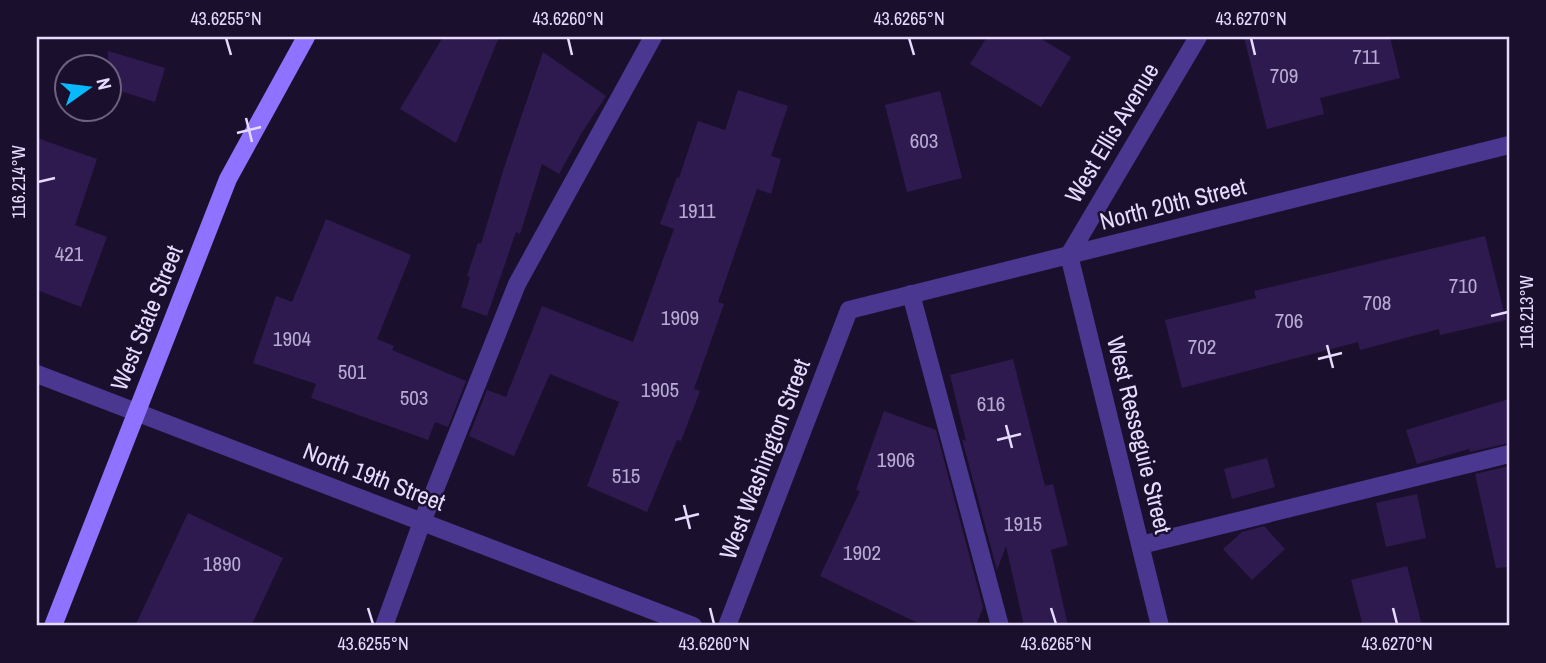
<svg xmlns="http://www.w3.org/2000/svg" width="1546" height="663" font-family="'Archivo Narrow',sans-serif">
  <style>
    .building { fill: #2e1a4f }
    .lines { fill: none; stroke-linecap: round; stroke-linejoin: round }
    .lane { stroke: #4a378f; stroke-width: 18 }
    .street { stroke: #4a378f; stroke-width: 18 }
    .secondary { stroke: #8f72ff; stroke-width: 18 }
    .ticks { fill: none; stroke: #e6dbff; stroke-width: 2.5 }
    .labels { text-anchor: middle; stroke-width: 5; stroke-linejoin: round; paint-order: stroke }
    .number-label { font-size: 21px; fill: #b8abd3 }
    .street-label { font-size: 24px; fill: #e6dbff; stroke: #1a102d }
    .neatline { fill: none; stroke: #e6dbff; stroke-width: 2.5 }
    .ticks-label { font-size: 18px; text-anchor: middle; fill: #e6dbff }
  </style>
  <rect width="100%" height="100%" fill="#1a102d"/>
  <!-- building -->
  <path class="building" d="M443 37H499L456 143 400 109Z
    M987 37H1038L1071 57 1041 107 970 64Z
    M1244 37H1390L1400 78 1320 98 1324 114 1267 129Z
    M108 51 165 68 155 102 108 87Z
    M543 52 606 96 581 134 559 174 542 164 520 234 516 232 487 316 461 307 470 278 467 276 478 243 481 244 503 171Z
    M738 90 788 106 771 156 781 159 771 194 757 189 718 302 724 304 694 389 700 391 681 441 677 440 647 512 587 486 619 402 550 374 514 456 469 436 487 390 506 397 542 306 633 342 674 229 660 224 677 177 679 178 698 121 725 130Z
    M940 91 962 178 907 192 885 105Z
    M37 138 97 159 75 225 107 237 81 307 37 290Z
    M326 219 411 255 377 339 394 346 392 350 466 381 448 427 435 422 428 440 311 398 316 384 253 363 276 296 292 302Z
    M1485 236 1506 320 1440 335 1439 329 1360 350 1358 342 1182 388 1165 320 1256 298 1254 291Z
    M1013 359 1045 486 1053 484 1068 545 1051 550 1068 626H1024L1006 546 997 570 962 439 966 441 950 375Z
    M1509 399V443L1470 452 1469 449 1417 464 1406 430Z
    M884 411 936 430 983 607 976 626H924L820 576 860 491 856 490Z
    M1267 458 1275 487 1232 499 1224 469Z
    M1509 466V567L1496 568 1475 474Z
    M1417 494 1426 538 1386 547 1376 503Z
    M188 513 283 558 251 626H135Z
    M1264 526 1285 549 1252 580 1223 549 1242 532Z
    M1407 566 1422 626H1363L1351 580Z"/>
  <g class="lines">
    <!-- lane -->
    <path class="lane" d="M911 294 1000 626
      M1141 545 1509 454
      M384 626 422 522 517 284 653 37"/>
    <!-- street -->
    <path class="street" d="M37 374 693 626
      M727 626 849 310 1509 145
      M1160 626 1069 255 1198 37"/>
    <!-- secondary -->
    <path class="secondary" d="M53 626 228 179 306 37"/>
  </g>
  <!-- ticks -->
  <path class="ticks" d="M226 38 231 55M568 38 572 55M909 38 914 55M1251 38 1255 55M246 118 252 142M237 133 261 127M38 182 55 178M1491 316 1508 312M1327 345 1333 368M1318 359 1342 353M1006 425 1012 448M997 440 1021 434M684 505 690 529M675 520 699 514M368 608 373 624M710 608 714 624M1051 608 1056 624M1393 608 1397 624"/>
  <g class="labels">
    <!-- number labels -->
    <g class="number-label">
      <text x="1366" y="64">711</text>
      <text x="1284" y="83">709</text>
      <text x="924" y="148">603</text>
      <text x="697" y="218">1911</text>
      <text x="69" y="261">421</text>
      <text x="1463" y="293">710</text>
      <text x="1377" y="310">708</text>
      <text x="680" y="325">1909</text>
      <text x="1289" y="328">706</text>
      <text x="292" y="346">1904</text>
      <text x="1202" y="354">702</text>
      <text x="352" y="379">501</text>
      <text x="660" y="397">1905</text>
      <text x="414" y="405">503</text>
      <text x="991" y="411">616</text>
      <text x="896" y="467">1906</text>
      <text x="626" y="483">515</text>
      <text x="1023" y="531">1915</text>
      <text x="862" y="560">1902</text>
      <text x="222" y="571">1890</text>
    </g>
    <!-- street labels -->
    <g class="street-label">
      <text transform="translate(1112 133) rotate(-59)" y="8">West Ellis Avenue</text>
      <text transform="translate(1173 204) rotate(-14)" y="8">North 20th Street</text>
      <text transform="translate(147 318) rotate(-68)" y="8">West State Street</text>
      <text transform="translate(1139 435) rotate(76)" y="8">West Resseguie Street</text>
      <text transform="translate(765 459) rotate(-69)" y="8">West Washington Street</text>
      <text transform="translate(374 477) rotate(21)" y="8">North 19th Street</text>
    </g>
  </g>
  <!-- border -->
  <rect width="1546" height="663" fill="none" stroke="#1a102d" stroke-width="77"/>
  <!-- north arrow -->
  <g transform="translate(88 88) rotate(76)"><circle r="33" fill="#1a102d" stroke="#6c6181" stroke-width="2"/>
  <path d="M0-5L12 26L0 18L-12 26Z" fill="#07baff"/>
  <text y="-10" font-size="19" font-weight="bold" text-anchor="middle" fill="#e6dbff">N</text>
  </g>
  <rect x="38" y="38" width="1470" height="586" class="neatline"/>
  <g class="ticks-label">
    <text x="226" y="25">43.6255°N</text>
    <text x="568" y="25">43.6260°N</text>
    <text x="909" y="25">43.6265°N</text>
    <text x="1251" y="25">43.6270°N</text>
    <text transform="translate(19 182) rotate(-90)" y="6">116.214°W</text>
    <text transform="translate(1527 312) rotate(-90)" y="6">116.213°W</text>
    <text x="373" y="650">43.6255°N</text>
    <text x="714" y="650">43.6260°N</text>
    <text x="1056" y="650">43.6265°N</text>
    <text x="1397" y="650">43.6270°N</text>
  </g>
</svg>
